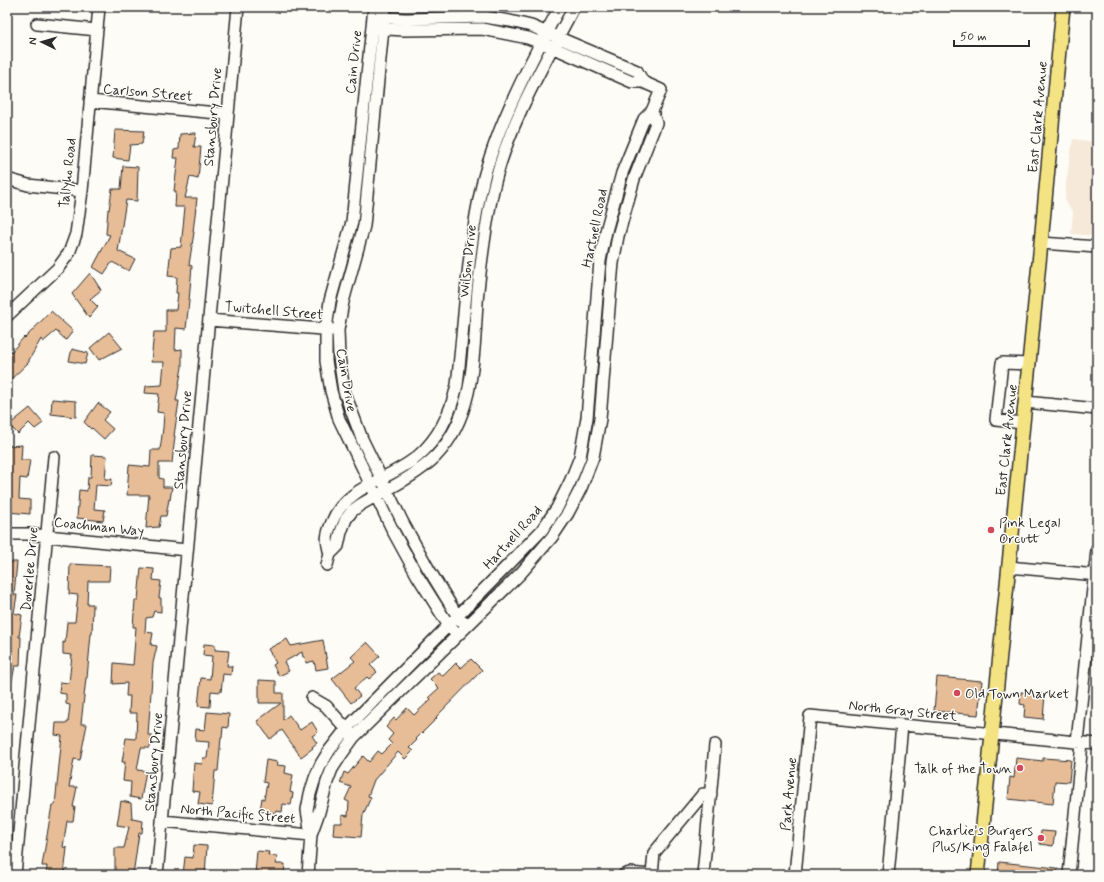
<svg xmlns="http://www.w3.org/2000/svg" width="1104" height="882" font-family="Mynerve,sans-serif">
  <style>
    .built { fill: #f6e9da }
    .building { fill: #e7bd97; stroke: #2b2b2b }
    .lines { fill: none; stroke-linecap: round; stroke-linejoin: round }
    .minor-casing { stroke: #2b2b2b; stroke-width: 14 }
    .major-casing { stroke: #2b2b2b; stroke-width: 16 }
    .minor { stroke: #fdfcf7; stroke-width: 11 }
    .major { stroke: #f4e382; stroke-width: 13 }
    .poi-dot { fill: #d1495b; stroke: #fdfcf7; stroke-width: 1.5 }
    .labels { text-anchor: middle; stroke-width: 3; stroke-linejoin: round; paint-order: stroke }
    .street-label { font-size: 14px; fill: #2b2b2b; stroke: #fdfcf7 }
    .poi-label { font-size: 14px; fill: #2b2b2b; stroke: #fdfcf7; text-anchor: start }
  </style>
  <rect width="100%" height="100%" fill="#fdfcf7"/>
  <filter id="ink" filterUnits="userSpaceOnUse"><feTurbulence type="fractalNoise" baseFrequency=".025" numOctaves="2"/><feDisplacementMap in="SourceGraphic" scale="8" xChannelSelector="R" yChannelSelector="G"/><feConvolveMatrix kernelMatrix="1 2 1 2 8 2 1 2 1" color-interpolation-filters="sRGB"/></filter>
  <g filter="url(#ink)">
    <!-- built -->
    <path class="built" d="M1073 139 1097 142V236L1071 234 1073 212 1065 202 1066 183Z"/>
    <!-- building -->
    <path class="building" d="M115 130 144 131 142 144 130 145 128 160 113 158Z
      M196 133 194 147H201L198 179 190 177 185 198H197L193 232H194L189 265 192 266 189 301 186 329 176 328 175 350 182 349V367L176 401H179L174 436H175L172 463H159V478L163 479V487H172L170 500 169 499 166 516H161L159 527 146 528 149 495H127L129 465 150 467 151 450H160L163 428 164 413 157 412 159 394 145 393 146 386 162 385 164 362H151L154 332H166V310H176L178 293H176L177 277 168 276 171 248 181 247 185 207H175L176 191H174L178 158H173L174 150 179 149 180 134Z
      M123 166 138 167 137 201 126 200 118 251 135 259 129 271 112 262 104 274 93 267 110 235 106 234 108 209 109 210 112 189H121Z
      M90 273 101 290 90 299 98 307 89 318 72 294Z
      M51 311 73 331 66 340 56 331 43 342 41 339 29 360V362L7 383V357L24 337 25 338Z
      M109 332 122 348 99 360 90 348Z
      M72 349 88 353 85 364 69 361Z
      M52 399 76 401V417L51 414Z
      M98 403 110 412 103 420 113 429 104 439 92 428 91 429 84 422Z
      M30 408 43 423 35 429 29 423 18 434 9 425Z
      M22 445 21 460H30L27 479 20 478 19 499 30 500V514L7 512V446Z
      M92 455 107 456 105 479H112L111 486 96 485 94 509 105 510 103 521 77 518 79 490 87 491 88 477H91Z
      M7 562H17L14 595H17L14 613 22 615 19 637H21L20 666H15L11 685H7Z
      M70 564 110 566 109 581H88L87 604H93L92 634H91L87 678H86L81 724H87L80 760 74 759 69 787H77L73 807H75L73 821H67L63 847 67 848 64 875H46L47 866H42L52 805H55L62 736 55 735 56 723H68L70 705 66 704V694L59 693 60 682 69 683 72 655 63 654V642L65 643 67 622H75L78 595 69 594Z
      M141 568 154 569 153 580 161 581 159 598H161V612L154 611 152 617 146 618 145 632 153 633 151 645 157 646 153 663 148 735H152L150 748H141L137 770 146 771 141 799 130 797 131 782 123 781 125 762H122L126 738 136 739 137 713H129L130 696H126L127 683 113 684 114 663 133 665 136 627H133L135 600H138Z
      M287 639 291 646 323 640 328 668 316 670 314 661 306 663 305 657H303L302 652 284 662 289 671 279 676 273 665 276 663 268 649Z
      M367 642 380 656 370 665 377 672 369 679 367 677 354 688 360 696 351 703 332 679 355 661 351 657Z
      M204 644 215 645V650L229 651 227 666H232L231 675 223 674 221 692 211 691 210 707 198 706 201 678 210 679 212 656 203 655Z
      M471 659 482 670 436 717 437 718 416 739 417 740 409 748 413 751 405 759 398 752 374 780 368 796 371 797 363 815 361 837 333 835 334 823H342V815L348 816 349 802 345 800 351 787 340 783 344 772 348 774 363 756 369 762 378 751 382 754 392 744 388 740 393 734 386 727 394 718 396 720 407 708 414 715 431 699 429 697 439 688 430 679 438 672 443 676 456 663 461 668Z
      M937 677 982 681 978 715 934 711Z
      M259 680 276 681V693H283V720L289 715 300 730 312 722 318 732 312 736 317 743 312 747 313 748 301 757 282 730 270 739 257 721 281 703H259Z
      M1021 692 1045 694 1043 719 1024 717 1025 705 1020 704Z
      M207 712 229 714 228 728 223 727 222 738H221L218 771H215L212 806 198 804 200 792 192 791 194 763 202 764 203 758H207L209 742 195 741 196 729 205 730Z
      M1016 758 1043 761V758L1071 760 1069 782 1055 781 1053 804 1008 799 1010 777 1014 778Z
      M266 760 278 762 277 765 286 766 285 773 293 775 290 792 293 793 291 805 283 804 282 812 276 811 275 813 260 811 262 798 264 799 267 783 263 782Z
      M121 801 131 803 132 819 143 821 142 833H139L133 875H115V848H124L129 827 117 825Z
      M1041 831 1055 832 1053 846 1040 844Z
      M194 845 207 846 205 875H183L185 857 193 858Z
      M257 851 269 852 268 855 277 856 276 864H285L284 875 255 874Z
      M999 862 1057 868V875H998Z"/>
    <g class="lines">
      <defs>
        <path id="minor" d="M374 7 352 222 330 301 326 329V361L331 391 339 419 394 533 417 575 449 626 454 631
          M385 7 364 226 343 302 338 330 339 357 344 391 362 439 403 523 428 568 458 617 462 621
          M378 17 405 19 484 17 510 21 531 26 637 71 643 82
          M37 24 97 30
          M90 101 228 114
          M7 179 28 185 82 191
          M1041 243 1097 247
          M7 316 58 268 69 253 76 234 82 191 99 7
          M209 320 334 330
          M1025 402 1097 409
          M1023 423 996 420 1002 363 1029 364
          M7 534H27L187 550
          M330 554C326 540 326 536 332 522 346 486 390 480 418 456 439 438 451 412 457 385 465 317 467 248 483 181 487 164 494 146 500 130 517 87 538 47 560 7
          M327 565 330 554 338 546 341 532 346 519 352 511 360 505C385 490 415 477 436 456 478 412 473 346 478 290 482 255 486 220 494 186 509 123 544 64 574 7
          M1009 567 1097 575
          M312 698 326 706 351 734
          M1077 742 1097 550
          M162 821 311 835
          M311 834 319 812 327 782 332 769 341 755 354 737 521 573 552 537 568 513 581 488 593 457 600 419 610 296 613 263 618 236 634 179 656 123 652 111
          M15 875 54 457
          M157 875 238 7
          M308 875 311 835 307 810 310 794 315 778 321 764 329 751 346 729 511 562 542 530 557 508 570 482 580 457 587 418 600 261 606 231 622 173 644 119 652 111 661 90 643 82H632L552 47 528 38 482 29 404 30 372 28
          M624 875 630 873 650 875
          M652 875 654 853 703 794H711
          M703 875 715 745
          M795 875 810 716 1097 744
          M888 875 902 725
          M1069 875 1082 743"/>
        <path id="major" d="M978 875 1041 243 1063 7"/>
      </defs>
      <!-- minor casing -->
      <use href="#minor" class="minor-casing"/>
      <!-- major casing -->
      <use href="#major" class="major-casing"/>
      <!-- minor -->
      <use href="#minor" class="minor"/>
      <!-- major -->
      <use href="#major" class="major"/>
    </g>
  </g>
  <!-- markers -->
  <g class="poi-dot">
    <circle cx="991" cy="530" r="4"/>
    <circle cx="957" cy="693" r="4"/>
    <circle cx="1020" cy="768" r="4"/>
    <circle cx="1041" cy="838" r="4"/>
  </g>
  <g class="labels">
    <!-- street labels -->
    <g class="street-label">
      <text transform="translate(353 62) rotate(-84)" y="5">Cain Drive</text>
      <text transform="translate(148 92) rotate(5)" y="5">Carlson Street</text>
      <text transform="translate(212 117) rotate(-85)" y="5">Stansbury Drive</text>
      <text transform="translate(1037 117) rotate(-85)" y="5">East Clark Avenue</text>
      <text transform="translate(67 173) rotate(-84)" y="5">Tallyho Road</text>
      <text transform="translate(594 228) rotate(-78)" y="5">Hartnell Road</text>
      <text transform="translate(467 261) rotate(-84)" y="5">Wilson Drive</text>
      <text transform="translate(274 310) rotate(5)" y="5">Twitchell Street</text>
      <text transform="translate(347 380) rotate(80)" y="5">Cain Drive</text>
      <text transform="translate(182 440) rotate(-85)" y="5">Stansbury Drive</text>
      <text transform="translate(1006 440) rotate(-84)" y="5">East Clark Avenue</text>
      <text transform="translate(99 526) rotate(6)" y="5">Coachman Way</text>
      <text transform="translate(512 537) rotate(-48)" y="5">Hartnell Road</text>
      <text transform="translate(29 569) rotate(-85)" y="5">Doverlee Drive</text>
      <text transform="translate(903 710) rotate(6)" y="5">North Gray Street</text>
      <text transform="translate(153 762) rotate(-85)" y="5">Stansbury Drive</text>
      <text transform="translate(788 794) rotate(-85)" y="5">Park Avenue</text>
      <text transform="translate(238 813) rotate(5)" y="5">North Pacific Street</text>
    </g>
    <!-- poi labels -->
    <g class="poi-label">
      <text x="999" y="527">Pink Legal<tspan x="999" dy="16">Orcutt</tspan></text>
      <text x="965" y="698">Old Town Market</text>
      <text x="1012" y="773" text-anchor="end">Talk of the Town</text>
      <text x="1033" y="835" text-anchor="end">Charlie's Burgers<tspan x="1033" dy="16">Plus/King Falafel</tspan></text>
    </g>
  </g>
  <!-- margin -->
  <rect width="1104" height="882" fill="none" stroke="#fdfcf7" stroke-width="24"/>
  <rect x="12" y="12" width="1080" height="858" fill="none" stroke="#2b2b2b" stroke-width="1.5" filter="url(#ink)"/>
  <!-- north arrow -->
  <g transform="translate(42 42) rotate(275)" stroke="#fdfcf7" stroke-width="3" paint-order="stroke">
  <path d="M0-3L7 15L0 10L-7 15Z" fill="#2b2b2b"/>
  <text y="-6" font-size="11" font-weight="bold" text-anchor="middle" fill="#2b2b2b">N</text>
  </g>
  <!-- scale -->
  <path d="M954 40v6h75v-6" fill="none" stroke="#2b2b2b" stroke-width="2"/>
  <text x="960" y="40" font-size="12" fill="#2b2b2b" stroke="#fdfcf7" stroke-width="3" paint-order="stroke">50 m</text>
</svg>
